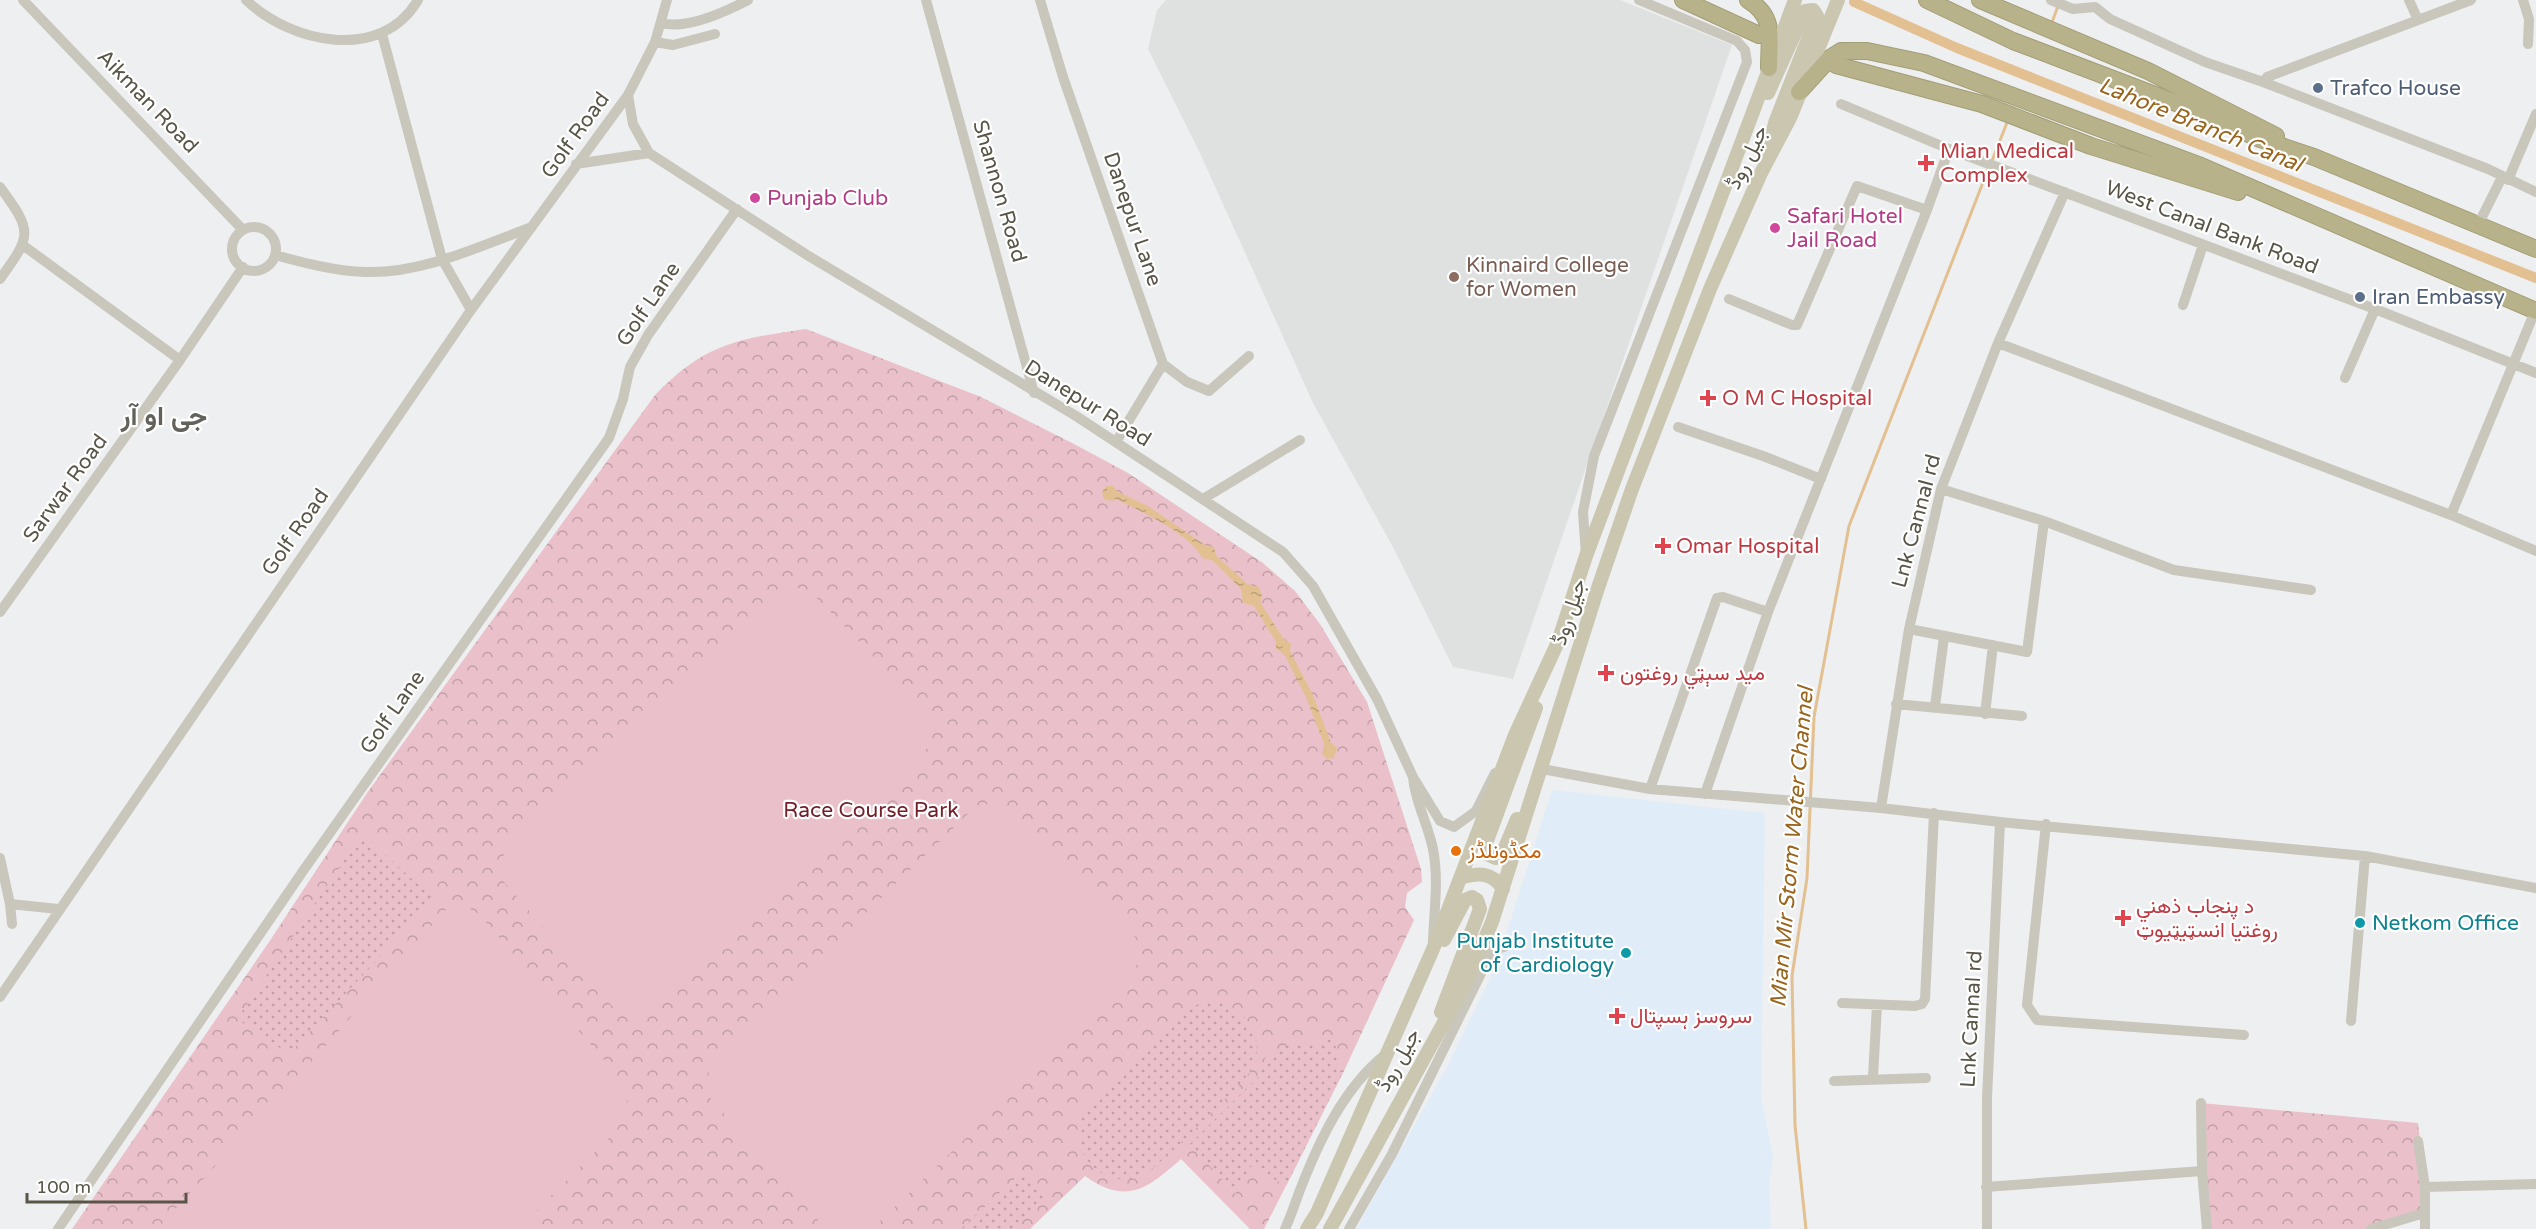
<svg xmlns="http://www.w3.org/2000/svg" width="2536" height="1229" font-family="'Varela Round',Vazirmatn,sans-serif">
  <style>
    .education { fill: #dfe1e1 }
    .medical { fill: #e0edf8 }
    .park { fill: url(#park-crowns) }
    .garden { fill: url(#garden-dots) }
    .pitch { fill: #eac0ca }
    .water { fill: url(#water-ripples) }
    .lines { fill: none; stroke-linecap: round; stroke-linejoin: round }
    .stream { stroke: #e2c092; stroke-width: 3 }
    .canal { stroke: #e2c092; stroke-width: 10 }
    .highway-casing { stroke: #a39e76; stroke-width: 18 }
    .minor { stroke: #c9c6bb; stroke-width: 10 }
    .major { stroke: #cac6b0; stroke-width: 14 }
    .highway { stroke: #b8b28a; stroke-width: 16 }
    .service-dot { fill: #5c6f8a; stroke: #fff; stroke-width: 2 }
    .health-dot { fill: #e0444e; stroke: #fff; stroke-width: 2 }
    .hotel-dot { fill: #d1479c; stroke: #fff; stroke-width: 2 }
    .education-dot { fill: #8d6e63; stroke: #fff; stroke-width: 2 }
    .food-dot { fill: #e8710a; stroke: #fff; stroke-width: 2 }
    .culture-dot { fill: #0f9aa8; stroke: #fff; stroke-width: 2 }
    .labels { text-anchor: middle; stroke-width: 4.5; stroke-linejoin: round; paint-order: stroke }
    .service-label { font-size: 21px; fill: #4e5e75; stroke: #fff; text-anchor: start }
    .street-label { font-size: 21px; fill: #595648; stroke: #fff }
    .health-label { font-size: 21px; fill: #be3a42; stroke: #fff; text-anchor: start }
    .hotel-label { font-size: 21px; fill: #b23c85; stroke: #fff; text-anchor: start }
    .education-label { font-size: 21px; fill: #785e54; stroke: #fff; text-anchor: start }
    .park-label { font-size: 21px; fill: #73202b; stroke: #fff }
    .food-label { font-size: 21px; fill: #c56008; stroke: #fff; text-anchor: start }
    .culture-label { font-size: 21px; fill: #0d838f; stroke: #fff; text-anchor: start }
    .water-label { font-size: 22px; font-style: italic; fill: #99641b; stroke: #fff }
    .district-label { font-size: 27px; font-weight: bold; fill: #62615b; stroke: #fff }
  </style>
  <defs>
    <pattern id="park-crowns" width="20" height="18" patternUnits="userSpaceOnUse" patternTransform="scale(1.5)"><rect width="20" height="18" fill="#eac0ca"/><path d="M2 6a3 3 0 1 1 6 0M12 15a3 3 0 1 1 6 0" fill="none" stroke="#c19fa6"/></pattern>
    <pattern id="garden-dots" width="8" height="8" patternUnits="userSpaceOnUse" patternTransform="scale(1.5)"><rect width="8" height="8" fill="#eac0ca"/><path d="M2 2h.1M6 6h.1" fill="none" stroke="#c19fa6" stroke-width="1.8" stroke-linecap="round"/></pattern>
    <pattern id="water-ripples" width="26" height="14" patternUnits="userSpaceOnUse" patternTransform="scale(1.5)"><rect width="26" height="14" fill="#e2c092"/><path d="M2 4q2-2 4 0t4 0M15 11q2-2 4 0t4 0" fill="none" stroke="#ba9f79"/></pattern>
  </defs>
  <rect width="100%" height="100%" fill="#eeeff0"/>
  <!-- education -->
  <path class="education" d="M1166 0H1620L1732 45 1513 679 1453 667 1394 549 1313 403 1199 151 1148 49 1157 10Z"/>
  <!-- medical -->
  <path class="medical" d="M1552 790 1765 813 1761 1097 1773 1156 1769 1185 1771 1229H1356L1448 1065 1496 966Z"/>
  <!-- park -->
  <path class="park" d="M806 329 981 397 1074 444 1128 473 1263 563 1295 591 1320 624 1367 702 1421 869 1422 882 1407 893 1405 907 1414 920 1344 1071 1264 1229H1250L1181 1159C1148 1188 1127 1206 1085 1176L1030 1229H72L269 942 367 793 655 395C706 343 737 339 806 329Z
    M2201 1103 2418 1123 2425 1187 2424 1213 2371 1229H2207Z"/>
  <!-- garden -->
  <path class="garden" d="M362 834 434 899 289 1054 237 1019Z
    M1209 1001C1243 1003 1268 1036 1252 1069 1246 1081 1152 1173 1141 1177 1121 1183 1100 1177 1087 1160 1076 1144 1077 1125 1085 1108L1187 1008Z
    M1334 1038 1341 1076 1286 1186 1251 1166 1235 1194 1190 1144 1260 1075 1265 1058 1280 1048 1304 1042 1320 1043Z
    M1023 1171 1048 1197 1014 1229H961Z"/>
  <!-- pitch -->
  <path class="pitch" d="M789 587 805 589 813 594 925 710C935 729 929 747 919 764L656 1008C641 1018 625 1017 611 1005L504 882C498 866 504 854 510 839L779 590Z
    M995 803 1010 810 1136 938C1141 953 1138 965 1131 978L872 1229H826L711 1099C705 1087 707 1075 713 1062L976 806Z
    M459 903 479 914 622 1081C632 1098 625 1116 615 1132L518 1229H157L306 1068 449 906Z"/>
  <!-- water -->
  <path class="water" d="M1106 486H1113L1118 492 1148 506 1205 545 1214 547 1216 555 1247 584 1259 587 1262 596 1260 602 1283 638 1291 644 1290 651 1313 695 1331 743 1337 748 1334 758 1327 759 1322 754 1324 744 1306 697 1284 654 1276 649V642L1254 606 1243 603 1241 589 1212 560 1202 558C1191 534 1140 511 1116 499L1111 501 1104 499 1102 492Z"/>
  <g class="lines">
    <!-- stream -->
    <path class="stream" d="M2051 25 2058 6
      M1992 161 2008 120
      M1806 1229 1795 1125 1792 976 1807 878 1814 717 1849 526 1989 167"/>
    <!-- canal -->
    <path class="canal" d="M1854 2 1957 48 2536 278"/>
    <defs>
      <path id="highway" d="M1683 0 1759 35
        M1748 0C1776 17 1769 38 1769 68
        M1927 0 2013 41 2205 114 2260 139 2314 157 2536 249
        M1980 0 2148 71 2276 136
        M1836 65 1982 104 2091 146 2238 192
        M1799 92 1830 58 1841 51H1867L1924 63 2201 166 2536 311"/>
    </defs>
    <!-- highway casing -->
    <use href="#highway" class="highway-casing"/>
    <!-- minor -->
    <path class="minor" d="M23 0 243 230
      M246 0C291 43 381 63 418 0
      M667 0 655 42 628 95 633 124 649 153 807 255 1076 416 1283 552 1313 586 1377 699 1413 777
      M926 0 1034 393
      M1040 0 1063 77 1163 364 1116 442
      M2051 0 2073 9 2095 7
      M2409 0 2418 20
      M2523 0 2529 19 2528 44
      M2095 7 2110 19 2205 62 2263 82 2488 169 2536 192
      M661 23C687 30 725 12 748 0
      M382 34 442 259 471 310
      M655 42 673 45 715 34
      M2263 82 2267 77 2471 0
      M1841 104 1949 149 2375 309 2536 373
      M576 164 649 153
      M2508 180 2536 114
      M0 187C33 232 32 235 0 279
      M2478 225 2502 177
      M232 249a22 22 0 1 1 44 0a22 22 0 1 1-44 0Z
      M24 246 180 360
      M275 255C304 263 335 271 365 272 422 274 480 246 532 227
      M1729 299 1792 325H1797L1857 186 1927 210
      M2183 305 2203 245
      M2535 311 2451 515 2536 551
      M1998 343 2451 515
      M1163 364 1187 382 1209 391 1249 356
      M2345 378 2375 309
      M1678 427 1763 456 1821 479
      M1941 489 2044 521 2174 570 2311 590
      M1203 499 1300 440
      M1586 556 1583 512 1594 456 1747 62 1745 50 1737 41 1639 0
      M0 612 180 360 243 267
      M1909 629 2027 652 2044 521
      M1896 704 2022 716
      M1935 706 1944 637
      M1985 714 1993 645
      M1542 769 1650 789 1881 808 2000 822 1987 1098V1229
      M1650 789 1717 598 1723 597 1768 612
      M1705 794 1768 612 1927 210 1949 149
      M1881 808 1909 629 1941 489 1998 343 2065 192
      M2000 822 2365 856 2536 888
      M2046 824 2027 1005 2037 1020 2244 1035
      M0 858 10 904 58 909
      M10 904 12 924
      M1433 942C1434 911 1439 880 1433 849 1428 824 1415 802 1413 777L1440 821 1454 827 1476 811 1495 773
      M0 997 471 310 628 95
      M1842 1003 1915 1006 1922 1004 1925 999 1934 813
      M2351 1021 2365 856
      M1873 1077 1877 1005
      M1834 1081 1926 1078
      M2201 1103 2202 1171 2207 1229
      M2418 1141 2425 1187V1229
      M1986 1187 2202 1171
      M2425 1187 2536 1184
      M58 1229 303 871 609 438 623 399 630 367 648 335 737 209
      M1285 1229C1291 1216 1295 1203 1300 1190 1319 1141 1344 1087 1386 1054
      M1349 1229 1392 1154 1493 949 1504 947
      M2371 1229 2424 1213"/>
    <!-- major -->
    <path class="major" d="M1768 93 1805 11 1813 10 1817 16 1776 120 1769 145
      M1517 819 1502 855 1496 858 1487 854 1485 846 1536 708
      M1460 878C1477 873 1492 871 1503 889
      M1441 1012 1480 909 1477 900 1472 897 1465 900 1444 940
      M1307 1229 1317 1213 1433 949 1515 735 1558 642 1586 556 1795 0
      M1330 1229 1464 986 1492 922 1598 588 1632 489 1710 289 1761 173 1790 118 1838 0"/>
    <!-- highway -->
    <use href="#highway" class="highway"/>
  </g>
  <!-- markers -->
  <g class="service-dot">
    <circle cx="2318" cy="88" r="6"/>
    <circle cx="2360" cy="297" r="6"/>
  </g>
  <g class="health-dot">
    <path d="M1923 154h6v6h6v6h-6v6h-6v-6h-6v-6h6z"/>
    <path d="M1705 389h6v6h6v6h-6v6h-6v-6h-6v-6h6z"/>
    <path d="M1660 537h6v6h6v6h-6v6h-6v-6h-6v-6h6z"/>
    <path d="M1603 664h6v6h6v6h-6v6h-6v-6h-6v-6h6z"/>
    <path d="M2120 909h6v6h6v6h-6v6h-6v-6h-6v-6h6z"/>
    <path d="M1614 1007h6v6h6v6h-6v6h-6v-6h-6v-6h6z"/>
  </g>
  <g class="hotel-dot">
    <circle cx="755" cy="198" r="6"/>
    <circle cx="1775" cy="228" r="6"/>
  </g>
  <circle class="education-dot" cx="1454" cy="277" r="6"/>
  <circle class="food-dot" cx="1456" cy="851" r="6"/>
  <g class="culture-dot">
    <circle cx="2360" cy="923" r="6"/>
    <circle cx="1626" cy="953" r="6"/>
  </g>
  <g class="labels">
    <!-- service labels -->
    <g class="service-label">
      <text x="2330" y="95">Trafco House</text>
      <text x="2372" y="304">Iran Embassy</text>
    </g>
    <!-- street labels -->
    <g class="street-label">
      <text transform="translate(148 101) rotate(46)" y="7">Aikman Road</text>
      <text transform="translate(575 135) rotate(-54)" y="7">Golf Road</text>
      <text transform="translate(1747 157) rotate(-64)" y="7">جیل روڈ</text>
      <text transform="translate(1000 191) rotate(74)" y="7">Shannon Road</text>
      <text transform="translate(1133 219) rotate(71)" y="7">Danepur Lane</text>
      <text transform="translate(2212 227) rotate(21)" y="7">West Canal Bank Road</text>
      <text transform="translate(648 304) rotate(-56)" y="7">Golf Lane</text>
      <text transform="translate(1088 403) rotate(32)" y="7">Danepur Road</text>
      <text transform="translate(65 488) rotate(-54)" y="7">Sarwar Road</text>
      <text transform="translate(1916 521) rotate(-75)" y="7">Lnk Cannal rd</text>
      <text transform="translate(295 532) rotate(-55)" y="7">Golf Road</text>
      <text transform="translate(1569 612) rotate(-72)" y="7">جیل روڈ</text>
      <text transform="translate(392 712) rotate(-55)" y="7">Golf Lane</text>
      <text transform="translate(1971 1019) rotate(-87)" y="7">Lnk Cannal rd</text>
      <text transform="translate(1398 1060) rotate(-61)" y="7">جیل روڈ</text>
    </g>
    <!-- health labels -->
    <g class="health-label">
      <text x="1940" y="158">Mian Medical<tspan x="1940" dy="24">Complex</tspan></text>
      <text x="1722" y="405">O M C Hospital</text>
      <text x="1676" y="553">Omar Hospital</text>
      <text x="1620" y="680">مید سېټي روغتون</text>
      <text x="2136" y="913">د پنجاب ذهني<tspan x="2136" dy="24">روغتیا انسټیټیوټ</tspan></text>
      <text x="1630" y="1023">سروسز ہسپتال</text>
    </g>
    <!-- hotel labels -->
    <g class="hotel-label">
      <text x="767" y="205">Punjab Club</text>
      <text x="1787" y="223">Safari Hotel<tspan x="1787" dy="24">Jail Road</tspan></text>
    </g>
    <!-- education labels -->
    <g class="education-label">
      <text x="1466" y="272">Kinnaird College<tspan x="1466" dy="24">for Women</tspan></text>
    </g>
    <!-- park labels -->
    <g class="park-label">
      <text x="871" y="817">Race Course Park</text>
    </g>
    <!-- food labels -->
    <g class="food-label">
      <text x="1468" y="858">مکڈونلڈز</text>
    </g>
    <!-- culture labels -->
    <g class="culture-label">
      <text x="2372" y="930">Netkom Office</text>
      <text x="1614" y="948" text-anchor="end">Punjab Institute<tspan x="1614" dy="24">of Cardiology</tspan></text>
    </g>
    <!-- water labels -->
    <g class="water-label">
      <text transform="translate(2201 124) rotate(22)" y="8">Lahore Branch Canal</text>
      <text transform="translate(1791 847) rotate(-85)" y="8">Mian Mir Storm Water Channel</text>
    </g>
    <!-- district labels -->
    <g class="district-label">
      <text x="164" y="425">جی او آر</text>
    </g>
  </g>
  <!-- scale -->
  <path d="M27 1193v9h159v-9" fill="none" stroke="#595648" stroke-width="3"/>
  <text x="36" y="1193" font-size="18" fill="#595648" stroke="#ffffff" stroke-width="4.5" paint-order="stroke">100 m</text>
</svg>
